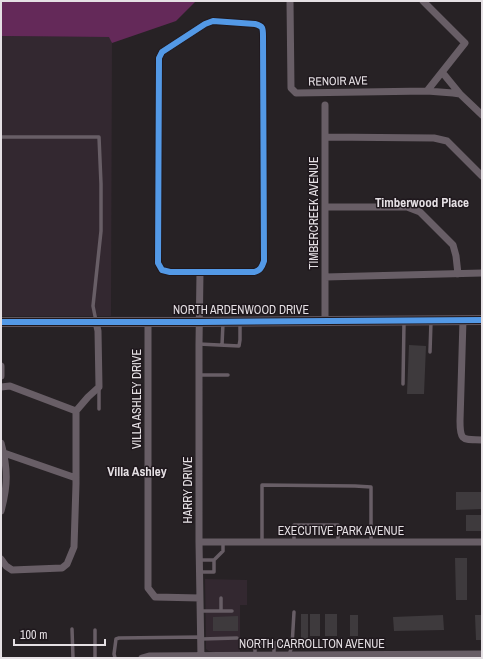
<svg xmlns="http://www.w3.org/2000/svg" width="483" height="659" font-family="'Archivo Narrow',sans-serif">
  <style>
    .built { fill: #332830 }
    .forest { fill: #642959 }
    .building { fill: #3e3a3d }
    .lines { fill: none; stroke-linecap: round; stroke-linejoin: round }
    .lane { stroke: #685e66; stroke-width: 3.5 }
    .street { stroke: #685e66; stroke-width: 7 }
    .secondary { stroke: #61575e; stroke-width: 10 }
    .cycleway-casing { stroke: #1f181d; stroke-width: 8 }
    .cycleway { stroke: #5399e6; stroke-width: 6 }
    .labels { text-anchor: middle; stroke-width: 3; stroke-linejoin: round; paint-order: stroke }
    .street-label { font-size: 12px; fill: #e5e0e4; stroke: #1f181d }
    .neighbourhood-label { font-size: 13px; font-weight: bold; fill: #e5e0e4; stroke: #1f181d }
  </style>
  <rect width="100%" height="100%" fill="#272225"/>
  <!-- built -->
  <path class="built" d="M1 36 110 37 112 43 111 316H1Z
    M205 579 247 580V605H240V652H213L209 651 206 649V644Z"/>
  <!-- forest -->
  <path class="forest" d="M1 1H196L176 21 112 43 109 37 1 36Z"/>
  <!-- building -->
  <path class="building" d="M409 345 426 346 424 394H407Z
    M456 492H482V509L456 510Z
    M466 515H482V531H466Z
    M455 558H467V600H456Z
    M301 614H308V640H301Z
    M310 614H320V636H310Z
    M325 614H337V636H325Z
    M350 615H358V636H350Z
    M443 615 444 630 394 631 393 617Z
    M475 615H482V640H476Z
    M238 616V631H213V617Z"/>
  <g class="lines">
    <!-- lane -->
    <path class="lane" d="M1 137H99L101 184V231L93 306 96 321
      M199 344 239 346 240 340V323
      M222 345 223 323
      M430 352 431 321
      M199 375H228
      M403 384 404 322
      M99 389V409
      M262 542V485L355 486 371 487V542
      M294 542V525H338V542
      M200 560H214
      M200 572H214V560L223 551V542
      M200 611H232
      M221 611V598
      M72 629 73 658
      M201 639 237 638
      M248 643H292
      M255 643V655
      M274 643V655
      M289 655 292 646 294 612
      M95 658V630
      M115 658 114 654 116 639 119 638 201 637"/>
    <!-- street -->
    <path class="street" d="M290 1 291 88 296 93 427 91 453 93 460 94 482 115
      M423 1 465 43 427 91
      M213 21 255 24C263 26 263 28 263 36L264 261C262 267 260 271 254 272H170L162 270 158 263 159 58 162 52 205 24Z
      M442 72 460 94
      M325 105V321
      M325 137 434 138 447 141 482 176
      M325 207H407L420 212 453 245 456 256 458 274
      M200 272 199 344V542L201 658
      M325 277 482 273
      M463 320 460 421C460 442 463 439 482 440
      M148 322V588L155 597 200 598
      M1 366V376
      M1 387 10 386 76 411
      M1 443C8 469 8 485 1 511
      M4 453 76 478
      M199 542H482
      M1 559 6 566 12 570 62 568 67 564 74 547 76 484V411L88 397 99 387 98 331 96 322
      M142 658 149 656 482 654"/>
    <!-- secondary -->
    <path class="secondary" d="M1 322H199L482 320"/>
    <defs>
      <path id="cycleway" d="M213 21 255 24C263 26 263 28 263 36L264 261C262 267 260 271 254 272H170L162 270 158 263 159 58 162 52 205 24Z
        M1 322H199L482 320"/>
    </defs>
    <!-- cycleway casing -->
    <use href="#cycleway" class="cycleway-casing"/>
    <!-- cycleway -->
    <use href="#cycleway" class="cycleway"/>
  </g>
  <g class="labels">
    <!-- street labels -->
    <g class="street-label">
      <text transform="translate(338 81) rotate(-1)" y="4">RENOIR AVE</text>
      <text transform="translate(314 213) rotate(-90)" y="4">TIMBERCREEK AVENUE</text>
      <text x="241" y="314">NORTH ARDENWOOD DRIVE</text>
      <text transform="translate(137 399) rotate(-90)" y="4">VILLA ASHLEY DRIVE</text>
      <text transform="translate(188 490) rotate(-90)" y="4">HARRY DRIVE</text>
      <text x="341" y="535">EXECUTIVE PARK AVENUE</text>
      <text x="312" y="648">NORTH CARROLLTON AVENUE</text>
    </g>
    <!-- neighbourhood labels -->
    <g class="neighbourhood-label">
      <text x="422" y="207">Timberwood Place</text>
      <text x="137" y="476">Villa Ashley</text>
    </g>
  </g>
  <!-- border -->
  <rect width="483" height="659" fill="none" stroke="#e5e0e4" stroke-width="4"/>
  <!-- scale -->
  <path d="M14 639v6h91v-6" fill="none" stroke="#e5e0e4" stroke-width="2"/>
  <text x="20" y="639" font-size="12" fill="#e5e0e4" stroke="#1f181d" stroke-width="3" paint-order="stroke">100 m</text>
</svg>
